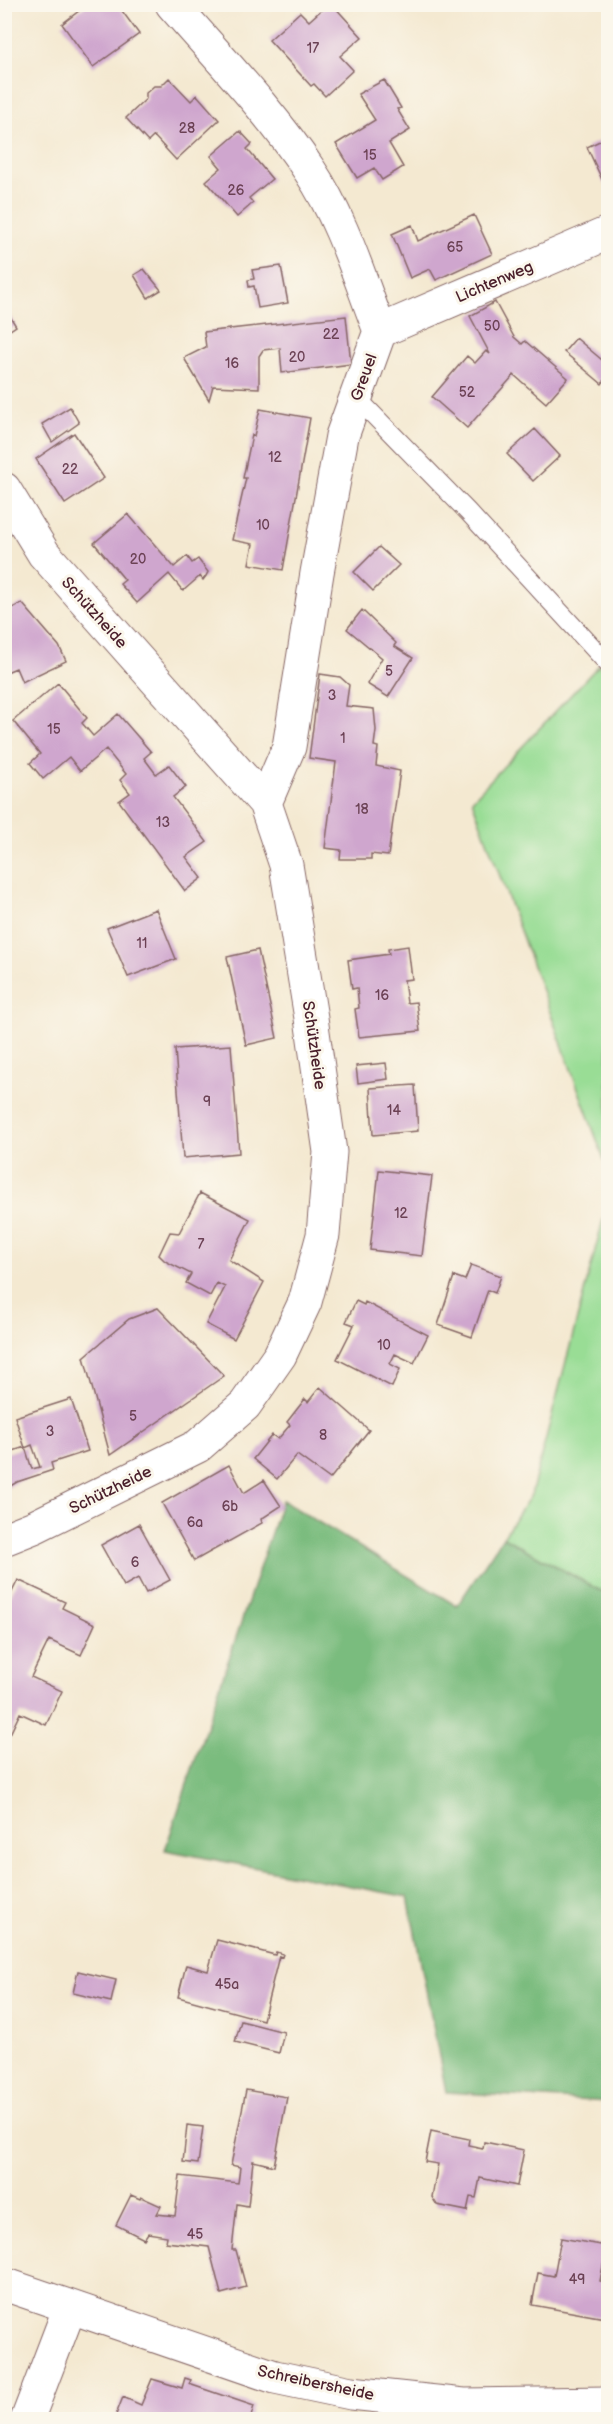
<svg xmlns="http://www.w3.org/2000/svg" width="613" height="2424" font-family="'Balsamiq Sans',sans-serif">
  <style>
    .green { fill: #99dd95; stroke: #727e60; stroke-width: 1.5 }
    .forest { fill: #7abc7e; stroke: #626e54; stroke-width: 1.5 }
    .building { fill: #cfa6ce }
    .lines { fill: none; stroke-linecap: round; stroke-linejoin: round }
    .service-casing { stroke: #866665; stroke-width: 20 }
    .minor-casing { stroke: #866665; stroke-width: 35 }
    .service { stroke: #fff; stroke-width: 18 }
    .minor { stroke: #fff; stroke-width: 33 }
    .labels { text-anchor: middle; stroke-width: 6; stroke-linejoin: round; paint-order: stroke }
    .number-label { font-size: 14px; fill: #6b4154 }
    .street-label { font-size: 16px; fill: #4a1f2b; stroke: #fbf7ec }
  </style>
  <rect width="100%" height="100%" fill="#fbf7ec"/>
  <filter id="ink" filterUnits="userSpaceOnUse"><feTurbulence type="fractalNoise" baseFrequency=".0167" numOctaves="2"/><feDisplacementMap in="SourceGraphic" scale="12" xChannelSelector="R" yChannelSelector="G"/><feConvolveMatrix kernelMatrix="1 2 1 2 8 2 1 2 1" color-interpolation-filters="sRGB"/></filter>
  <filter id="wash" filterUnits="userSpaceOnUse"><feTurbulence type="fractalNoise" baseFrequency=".008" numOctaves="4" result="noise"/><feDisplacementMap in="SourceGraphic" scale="24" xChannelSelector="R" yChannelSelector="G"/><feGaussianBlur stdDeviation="1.35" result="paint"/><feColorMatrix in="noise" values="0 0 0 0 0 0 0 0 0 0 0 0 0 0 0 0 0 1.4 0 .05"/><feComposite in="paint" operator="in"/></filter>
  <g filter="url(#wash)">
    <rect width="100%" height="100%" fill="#f4e9d1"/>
    <!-- green -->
    <path class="green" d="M599 665 608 677V1170L472 800Z
      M608 1201V1595L503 1537 531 1495Z"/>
    <!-- forest -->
    <path class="forest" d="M282 1500 457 1606 503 1537 608 1595V2102L446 2092 408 1897 165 1850Z"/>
    <g id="blocks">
      <!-- building -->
      <path class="building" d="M88 4H117L139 34 93 67 62 24Z
        M328 4H332L362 37 340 56 353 70 325 96 314 84 311 86 269 40 300 12 309 21Z
        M169 78 191 101 197 95 219 120 176 160 154 136 148 142 126 118 146 99V93L154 86H161Z
        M384 80 401 108 397 109 410 130 389 143 403 167 382 180 374 168 357 178 336 144 375 120 358 94Z
        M240 131 252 144 247 149 272 179 249 198 253 203 237 217 206 181 221 168 211 156Z
        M608 137V184L605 186 587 147Z
        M474 215 492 254 436 280 430 269 410 278 392 234 412 225 418 241Z
        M281 266 288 303 258 308 254 286 249 287 248 280 254 279 252 270Z
        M144 269 161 290 148 298 134 275Z
        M495 302 514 337 522 344 525 341 568 378 546 403 514 375 467 428 432 397 467 356 475 363 486 351 490 354 470 316Z
        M4 307 16 326 4 334Z
        M346 316 351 364 282 373 280 348 263 350 259 356V388L213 386 209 400 184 358 206 347 204 332Z
        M576 338 608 365V376L602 384 564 352Z
        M70 407 79 423 52 442 42 424Z
        M260 409 310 418 283 570 249 564 253 544 232 540 246 478H243L252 435 254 436Z
        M535 429 560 456 533 481 507 454Z
        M74 433 104 478 65 504 36 459Z
        M128 514 174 567 187 556 192 563 198 559 208 572 206 576 203 580 200 576 183 591 169 574 137 603 120 584 125 580 94 543Z
        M379 547 399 565 373 591 354 572Z
        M22 603 59 646 66 661 22 682 16 668 4 673V617L12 608Z
        M362 610 396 643 394 646 413 658 388 697 367 684 382 658 347 629Z
        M320 674 340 677 349 685 346 706 374 709 376 730 374 746 378 747 376 766 400 771 388 856 371 854V859H340L341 850 325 848 336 762 309 758Z
        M58 683 87 718 82 723 93 736 118 714 151 752 144 758 156 774 169 765 186 787 173 797 207 842 186 857 202 878 185 891 119 801 130 793 120 780 126 774 106 749 80 771 69 757 43 779 30 763 40 754 13 721Z
        M156 909 176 959 128 977 107 928Z
        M408 946 412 979 404 980 407 1003 416 1002 420 1031 359 1037 355 1009 359 1008 357 988 352 989 348 960 389 954 388 949Z
        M258 950 277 1038 246 1045 227 957Z
        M231 1045 239 1153 183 1158 175 1049Z
        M386 1063 388 1079 358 1083 356 1066Z
        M415 1085 418 1131 373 1135 370 1088Z
        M379 1170 432 1176 422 1256 370 1250Z
        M200 1193 250 1219 229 1260 264 1282 234 1339 206 1324 225 1287 217 1283 210 1296 186 1283 191 1274 165 1261 159 1255 170 1232 179 1233Z
        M471 1265 501 1276 495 1293 488 1290 472 1337 438 1325 454 1276 465 1280Z
        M356 1301 364 1305 365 1302 428 1335 414 1363 395 1354 390 1364 400 1369 392 1387 337 1359 354 1325 346 1322Z
        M158 1308 224 1376 110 1455 84 1357 129 1319Z
        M320 1387 369 1430 330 1479 297 1455 277 1479 253 1459 272 1435 278 1439 290 1425 287 1422 305 1399 308 1402Z
        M71 1399 88 1451 51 1463 53 1470 17 1482 4 1490V1454L25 1447 32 1469 40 1467 32 1445 25 1448 15 1417Z
        M229 1465 244 1493 264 1480 281 1506 261 1519 262 1523 194 1561 162 1503Z
        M139 1524 170 1580 146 1593 138 1578 124 1586 101 1545Z
        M18 1580 65 1602 62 1608 95 1624 81 1655 49 1640 31 1677 62 1691 46 1725 20 1713 10 1734 4 1731V1608Z
        M217 1940 275 1955 276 1952 283 1954 282 1957 279 1956 263 2020 178 1997 186 1965 208 1971Z
        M78 1971 116 1980 111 2002 73 1993Z
        M241 2021 284 2032 279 2053 235 2042Z
        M246 2090 287 2097 274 2166 253 2161 248 2206 237 2204 232 2250H236L246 2287 221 2294 209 2247 166 2242 167 2236 148 2233 144 2239 116 2225 131 2195 140 2199 141 2197 161 2206 157 2214 175 2216 180 2176 238 2183 240 2167 231 2165Z
        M187 2125 203 2127 198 2164 183 2162Z
        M431 2131 469 2139 468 2145 483 2148 484 2142 524 2150 517 2186 480 2178 476 2198 470 2197 467 2211 437 2205 432 2197 438 2164 425 2162Z
        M561 2238 607 2246 600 2281 608 2283 605 2318 532 2305 538 2273 554 2276Z
        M185 2378 191 2380 189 2384 254 2406 250 2420H114L123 2397 141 2405 152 2379 182 2388Z"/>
    </g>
  </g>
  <g filter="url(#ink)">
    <use href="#blocks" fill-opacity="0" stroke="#866665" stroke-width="1.5"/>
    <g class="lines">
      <defs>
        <path id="service" d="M355 396 468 512 608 664"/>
        <path id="minor" d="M172 4C218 57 272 113 310 171 342 219 359 277 380 331L342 436 317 573 289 747 265 803
          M380 331 608 233
          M4 489 44 554 265 803 286 865 311 1018 330 1152 323 1235 305 1302 280 1355 245 1405 198 1446 34 1527 4 1539
          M4 2284 275 2377 351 2393 464 2405 608 2403
          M27 2420 70 2307"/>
      </defs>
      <!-- service casing -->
      <use href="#service" class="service-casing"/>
      <!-- minor casing -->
      <use href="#minor" class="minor-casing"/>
      <!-- service -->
      <use href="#service" class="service"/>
      <!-- minor -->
      <use href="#minor" class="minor"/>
    </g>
  </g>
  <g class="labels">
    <!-- number labels -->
    <g class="number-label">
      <text x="313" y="53">17</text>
      <text x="187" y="133">28</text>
      <text x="370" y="160">15</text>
      <text x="236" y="195">26</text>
      <text x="455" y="252">65</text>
      <text x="492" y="331">50</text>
      <text x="331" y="339">22</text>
      <text x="297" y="362">20</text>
      <text x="232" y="368">16</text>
      <text x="467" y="397">52</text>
      <text x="275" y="462">12</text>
      <text x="70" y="474">22</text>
      <text x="263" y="530">10</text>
      <text x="138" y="564">20</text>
      <text x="389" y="676">5</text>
      <text x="332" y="700">3</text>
      <text x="54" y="734">15</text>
      <text x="343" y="743">1</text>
      <text x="362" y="814">18</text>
      <text x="163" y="827">13</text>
      <text x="142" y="948">11</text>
      <text x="382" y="1000">16</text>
      <text x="207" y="1106">9</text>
      <text x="394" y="1115">14</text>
      <text x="401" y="1218">12</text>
      <text x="201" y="1249">7</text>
      <text x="384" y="1350">10</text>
      <text x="133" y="1421">5</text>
      <text x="50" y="1436">3</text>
      <text x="323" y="1440">8</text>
      <text x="230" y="1511">6b</text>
      <text x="195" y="1527">6a</text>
      <text x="135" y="1567">6</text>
      <text x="227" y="1989">45a</text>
      <text x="195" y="2239">45</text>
      <text x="577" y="2284">49</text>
    </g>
    <!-- street labels -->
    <g class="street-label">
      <text transform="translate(494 281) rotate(-23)" y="6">Lichtenweg</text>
      <text transform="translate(363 377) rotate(-70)" y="6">Greuel</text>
      <text transform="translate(95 612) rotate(48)" y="6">Schützheide</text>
      <text transform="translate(315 1045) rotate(82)" y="6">Schützheide</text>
      <text transform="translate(110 1489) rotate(-26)" y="6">Schützheide</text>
      <text transform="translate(316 2382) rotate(12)" y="6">Schreibersheide</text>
    </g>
  </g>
  <!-- margin -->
  <rect width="613" height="2424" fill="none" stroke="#fbf7ec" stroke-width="24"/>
</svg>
